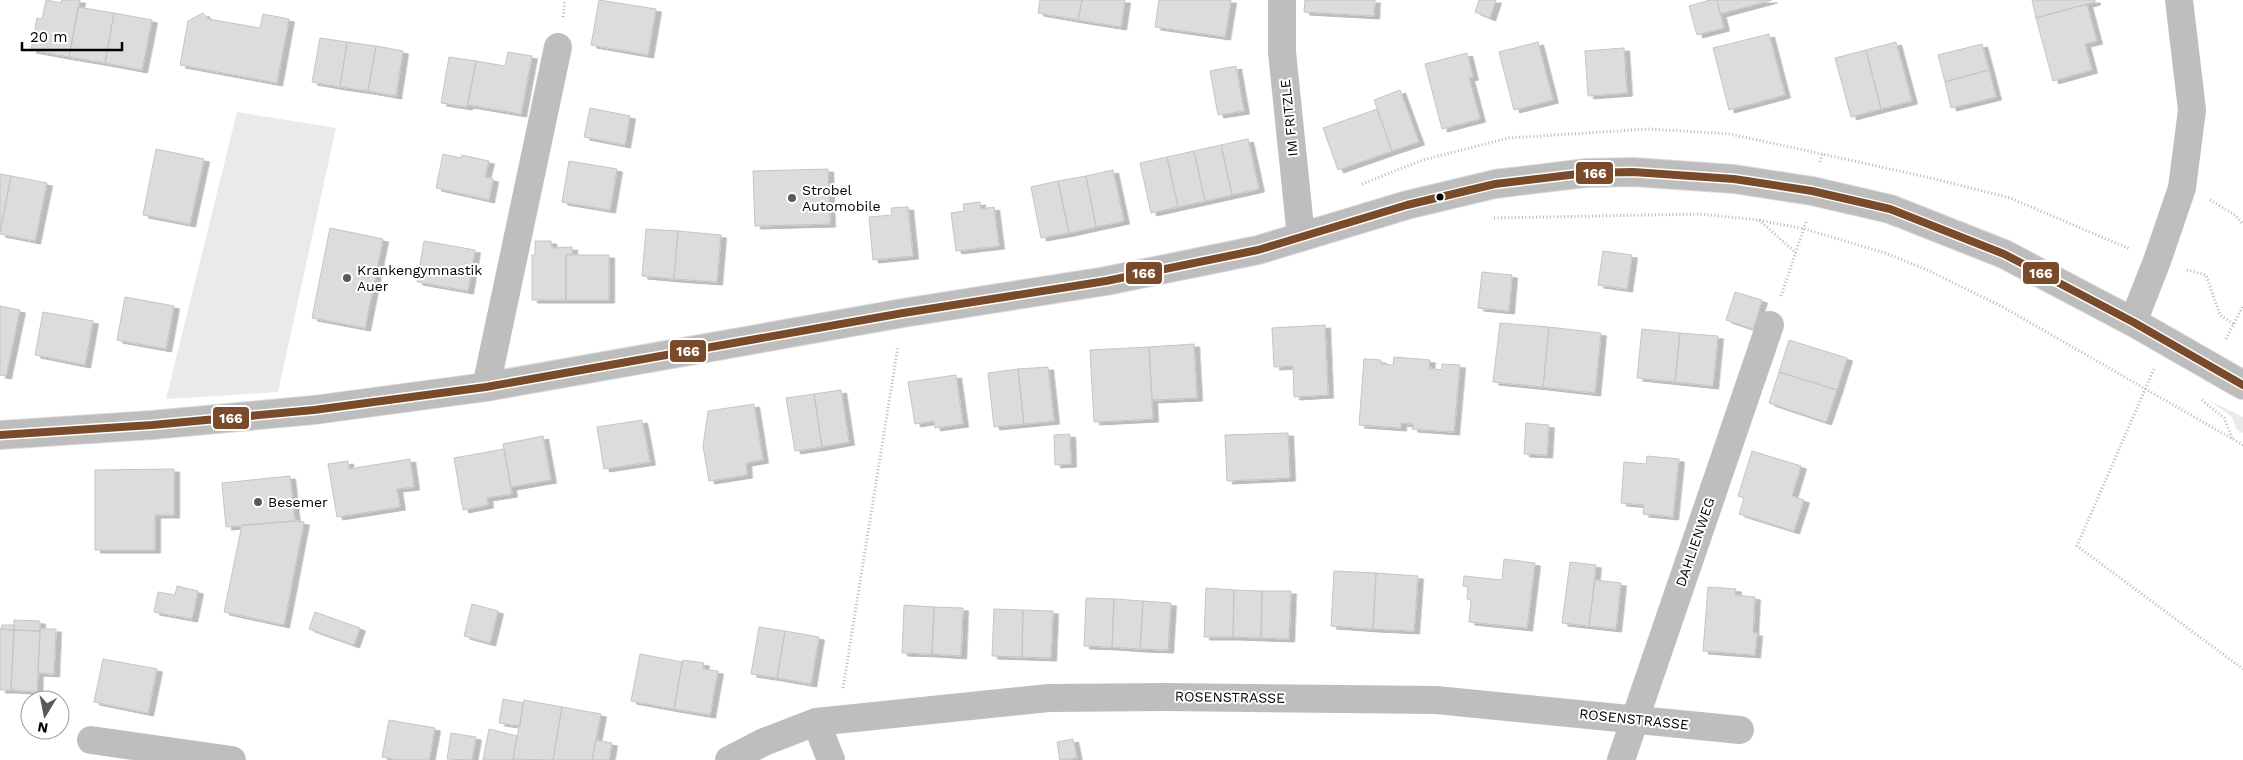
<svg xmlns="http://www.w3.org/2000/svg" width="2243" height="760" font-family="'Work Sans',sans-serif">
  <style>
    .green { fill: #eaeaea }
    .building { fill: #dcdcdc; stroke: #c5c5c5; filter: url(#shadow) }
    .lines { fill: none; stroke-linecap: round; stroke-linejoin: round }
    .major-casing { stroke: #dbdbdb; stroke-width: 30 }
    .path { stroke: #b8b8b8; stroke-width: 3; stroke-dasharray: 1 2.5; stroke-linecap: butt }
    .minor { stroke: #bebebe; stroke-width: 28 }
    .major { stroke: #bdbdbd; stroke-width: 28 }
    .bus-1-casing { stroke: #fff; stroke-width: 11 }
    .bus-1 { stroke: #7a4b2a; stroke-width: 8 }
    .bus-dot { fill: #000; stroke: #fff; stroke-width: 2 }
    .poi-dot { fill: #595959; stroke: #fff; stroke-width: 2 }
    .labels { text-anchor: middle; stroke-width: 4; stroke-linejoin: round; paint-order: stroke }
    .street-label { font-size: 14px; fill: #000; stroke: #fff }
    .poi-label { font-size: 14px; fill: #000; stroke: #fff; text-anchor: start }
    .line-badge { stroke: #fff; stroke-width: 2 }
    .badge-label { font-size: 14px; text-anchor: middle; font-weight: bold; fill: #fff }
  </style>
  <defs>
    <filter id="shadow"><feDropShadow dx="5.5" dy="3" stdDeviation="0" flood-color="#0004"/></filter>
  </defs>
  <rect width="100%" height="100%" fill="#fff"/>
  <!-- green -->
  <path class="green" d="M237 112 336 128 278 392 166 399Z
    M2208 400 2243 417V433L2237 430 2231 416Z"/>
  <!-- building -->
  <path class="building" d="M46 0 61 3 62 0H80L69 57 31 50 37 18 42 19Z
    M599 0 656 9 648 55 591 45Z
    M1040 0H1082L1078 20 1038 13Z
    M1082 0H1125L1121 27 1078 20Z
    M1159 0H1231L1225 37 1155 27Z
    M1305 0H1375L1374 16 1304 12Z
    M1479 0H1496L1490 18 1475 12Z
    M1710 0H1717L1724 28 1697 35 1689 6Z
    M1717 0H1772L1720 14Z
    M2032 0H2095V2L2036 18Z
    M2087 4 2097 41 2085 44 2092 70 2053 81 2036 18Z
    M78 7 114 13 105 63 69 57Z
    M114 13 152 20 142 70 105 63Z
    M203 13 208 19 260 28 263 14 289 19 277 83 180 65 188 21Z
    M1769 34 1785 95 1729 110 1713 48Z
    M320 38 347 42 340 87 312 82Z
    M347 42 376 46 368 91 340 87Z
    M1538 42 1553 100 1514 110 1499 52Z
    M1896 42 1912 101 1881 109 1866 50Z
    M1982 44 1989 70 1945 82 1938 55Z
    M376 46 403 51 396 96 368 91Z
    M1624 48 1627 93 1588 96 1585 51Z
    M1866 50 1881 109 1851 117 1835 58Z
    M508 52 532 56 521 114 468 105 476 61 505 66Z
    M1467 53 1473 77 1469 78 1480 119 1442 129 1425 64Z
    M449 57 476 61 467 107 441 103Z
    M1236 66 1244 111 1218 115 1210 71Z
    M1989 70 1996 97 1951 108 1945 82Z
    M1400 90 1419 142 1392 151 1374 100Z
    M590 108 630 116 625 145 584 137Z
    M1377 109 1392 151 1338 170 1323 128Z
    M1248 139 1259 189 1232 195 1221 145Z
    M1221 145 1232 195 1205 201 1194 151Z
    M156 149 204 159 190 224 143 215Z
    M1194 151 1205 201 1178 207 1167 157Z
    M443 154 461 158 462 155 489 161 485 177 493 179 489 200 436 188Z
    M1167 157 1178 207 1151 213 1140 163Z
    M569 161 617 169 610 210 562 202Z
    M828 169 830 224 755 226 753 171Z
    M1113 170 1124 221 1096 227 1086 176Z
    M0 174 11 176 0 232Z
    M11 176 47 183 35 241 0 234Z
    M1086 176 1096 227 1069 233 1058 181Z
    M1058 181 1069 233 1041 238 1031 187Z
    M980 202 981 209 994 207 999 246 956 251 951 213 964 211 963 204Z
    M908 207 913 256 873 260 869 217 892 215 891 208Z
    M330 228 383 239 365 328 312 318Z
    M646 229 678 231 674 279 642 276Z
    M678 231 721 235 717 282 674 279Z
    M424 241 475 250 468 291 417 282Z
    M535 241H551L552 248 572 247V255H566V300H532V255H535Z
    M1603 251 1632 255 1627 289 1598 285Z
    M566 255H609V300H566Z
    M1482 272 1512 275 1509 311 1478 308Z
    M1735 292 1762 300 1753 329 1726 320Z
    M125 297 174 306 166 349 117 340Z
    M0 306 20 310 6 376 0 375Z
    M43 312 93 321 85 365 35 355Z
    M1500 323 1549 327 1543 387 1493 382Z
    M1325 325 1328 395 1294 397 1293 366 1274 367 1272 328Z
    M1549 327 1601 333 1595 393 1543 387Z
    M1642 329 1680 333 1675 382 1637 378Z
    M1680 333 1718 336 1713 386 1675 382Z
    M1789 340 1847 358 1837 390 1779 372Z
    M1194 344 1197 398 1152 400 1149 347Z
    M1149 347 1153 419 1094 422 1090 350Z
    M1394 357 1430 360 1429 368 1442 370V364L1460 365 1454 432 1412 429 1413 424 1401 423V428L1359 425 1364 359 1381 360V364L1393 365Z
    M1048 367 1054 421 1024 424 1018 369Z
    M1018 369 1024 424 994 427 988 373Z
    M1779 372 1837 390 1826 422 1769 403Z
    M956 375 963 424 935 428 934 421 915 424 908 382Z
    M841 390 849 442 822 447 814 394Z
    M814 394 822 447 795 451 786 398Z
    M754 404 763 460 746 463 747 475 709 481 703 446 708 411Z
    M642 420 650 462 604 469 597 427Z
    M1526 423 1549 425 1547 455 1524 454Z
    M1288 433 1290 478 1227 481 1225 435Z
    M1070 434 1071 464 1055 465 1054 435Z
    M543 436 551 480 511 487 503 444Z
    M504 449 512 494 487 498 488 505 463 510 454 458Z
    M1752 451 1801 466 1792 496 1804 500 1794 531 1739 514 1744 498 1738 496Z
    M1647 456 1679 459 1673 517 1643 514 1644 505 1621 503 1624 462 1646 464Z
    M410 459 414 487 397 489 400 507 337 517 328 464 348 461 349 469Z
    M174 469V515H155V550H95V470Z
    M290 476 295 521 226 527 222 483Z
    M295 521 304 522 284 625 224 612 242 525Z
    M1504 559 1535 563 1527 628 1469 622 1471 600 1467 599 1468 587 1463 586 1464 576 1502 580Z
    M1570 562 1596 565 1589 626 1562 623Z
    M1334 571 1376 573 1373 629 1331 626Z
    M1376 573 1418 576 1414 631 1373 629Z
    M1595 580 1621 583 1616 629 1589 626Z
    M177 586 198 591 192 619 154 612 158 592 175 595Z
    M1708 587 1736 589 1735 595 1755 597 1753 633H1757L1755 655 1703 651Z
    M1206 588 1234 590 1233 637H1204Z
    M1234 590 1262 591 1261 638 1233 637Z
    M1262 591H1291L1289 639 1261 638Z
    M1086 598 1114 599 1112 647 1084 646Z
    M1114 599 1143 601 1140 649 1112 647Z
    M1143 601 1171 603 1168 650 1140 649Z
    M472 604 498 611 490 643 464 636Z
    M904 605 934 607 932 654 902 653Z
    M934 607 963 608 961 656 932 654Z
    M994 609 1023 610 1022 657 992 656Z
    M1023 610 1053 611 1051 658 1022 657Z
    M315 612 360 628 354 645 309 629Z
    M14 620 40 621V631L14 630Z
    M2 625H14V630L1 629Z
    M759 627 785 631 777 678 751 674Z
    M0 629 14 630 11 690H0Z
    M40 629H56L54 674 38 673Z
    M14 630 40 631 37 692 11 690Z
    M785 631 819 637 811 684 777 678Z
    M640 654 682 662 674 709 631 701Z
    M103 659 157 669 148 713 94 702Z
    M683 660 704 663 703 669 718 671 710 715 674 709Z
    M503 699 523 703 520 726 499 723Z
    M524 700 562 707 553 760 513 759Z
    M562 707 601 714 592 760H553Z
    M389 720 435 728 429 760H399L382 757Z
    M489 729 517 736 513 760H483Z
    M451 733 476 737 472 760 447 759Z
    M1073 739 1077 758 1060 760 1057 742Z
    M596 740 612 743 609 760H592Z"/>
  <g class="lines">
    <defs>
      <path id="major" d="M0 435 152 425 314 410 486 387 903 313 1106 281 1258 250 1407 205 1495 184 1586 173 1633 172 1734 179 1812 191 1890 209 2004 254 2133 322 2243 385"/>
    </defs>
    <!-- major casing -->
    <use href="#major" class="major-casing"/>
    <!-- path -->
    <path class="path" d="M563 17 565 0
      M1820 162 1822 154 1935 179 2010 198 2130 249
      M1362 184 1423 160 1509 138 1648 129 1730 134 1822 154
      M2210 200 2235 215 2243 224
      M1494 218 1700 214 1758 220 1805 229 1885 253 1923 268 2003 307 2243 445
      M1759 220 1796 253
      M2187 270 2206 275 2220 315 2234 324
      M1781 296 1806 222
      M2226 339 2243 306
      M2154 369 2077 546 2243 669
      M2202 400 2224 418 2232 438
      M843 688 898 346"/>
    <!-- minor -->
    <path class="minor" d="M1282 0V52L1301 237
      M2133 322 2157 261 2182 188 2192 110 2179 0
      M486 387 558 47
      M816 722 831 760
      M91 740 232 760
      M729 760 764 742 816 722 1049 698 1165 697 1436 700 1740 730
      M1621 760 1770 325"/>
    <!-- major -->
    <use href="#major" class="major"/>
    <defs>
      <path id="bus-1" d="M0 435 152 425 314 410 486 387 903 313 1106 281 1258 250 1407 205 1495 184 1586 173 1633 172 1734 179 1812 191 1890 209 2004 254 2133 322 2243 385"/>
    </defs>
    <!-- bus-1 casing -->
    <use href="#bus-1" class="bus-1-casing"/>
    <!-- bus-1 -->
    <use href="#bus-1" class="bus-1"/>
  </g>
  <!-- markers -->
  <circle class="bus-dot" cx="1440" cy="197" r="4.5"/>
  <g class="poi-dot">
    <circle cx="792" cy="198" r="5"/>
    <circle cx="347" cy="278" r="5"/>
    <circle cx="258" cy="502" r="5"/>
  </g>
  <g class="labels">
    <!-- street labels -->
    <g class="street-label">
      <text transform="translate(1289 118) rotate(-96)" y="5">IM FRITZLE</text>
      <text transform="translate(1695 542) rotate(-71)" y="5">DAHLIENWEG</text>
      <text transform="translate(1230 697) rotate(1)" y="5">ROSENSTRASSE</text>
      <text transform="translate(1634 719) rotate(6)" y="5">ROSENSTRASSE</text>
    </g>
    <!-- poi labels -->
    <g class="poi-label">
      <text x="802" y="195">Strobel<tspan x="802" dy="16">Automobile</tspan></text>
      <text x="357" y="275">Krankengymnastik<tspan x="357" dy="16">Auer</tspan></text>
      <text x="268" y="507">Besemer</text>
    </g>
  </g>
  <g class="line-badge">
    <rect x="1575" y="161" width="39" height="24" rx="5" fill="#7a4b2a"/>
    <rect x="1125" y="261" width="38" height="24" rx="5" fill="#7a4b2a"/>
    <rect x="2022" y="261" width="38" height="24" rx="5" fill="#7a4b2a"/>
    <rect x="669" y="339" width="38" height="24" rx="5" fill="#7a4b2a"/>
    <rect x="212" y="406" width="38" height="24" rx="5" fill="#7a4b2a"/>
  </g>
  <g class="badge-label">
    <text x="1595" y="178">166</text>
    <text x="1144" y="278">166</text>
    <text x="2041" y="278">166</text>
    <text x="688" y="356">166</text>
    <text x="231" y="423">166</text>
  </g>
  <!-- north arrow -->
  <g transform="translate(45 715) rotate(190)"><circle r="24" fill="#ffffff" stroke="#999999"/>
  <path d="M0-4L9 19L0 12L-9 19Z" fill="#595959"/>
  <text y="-8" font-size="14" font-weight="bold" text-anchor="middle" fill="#000000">N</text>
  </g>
  <!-- scale -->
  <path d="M22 42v8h100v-8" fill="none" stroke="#000000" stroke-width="2.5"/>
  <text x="30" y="42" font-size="15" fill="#000000" stroke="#ffffff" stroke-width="4" paint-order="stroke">20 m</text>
</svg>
